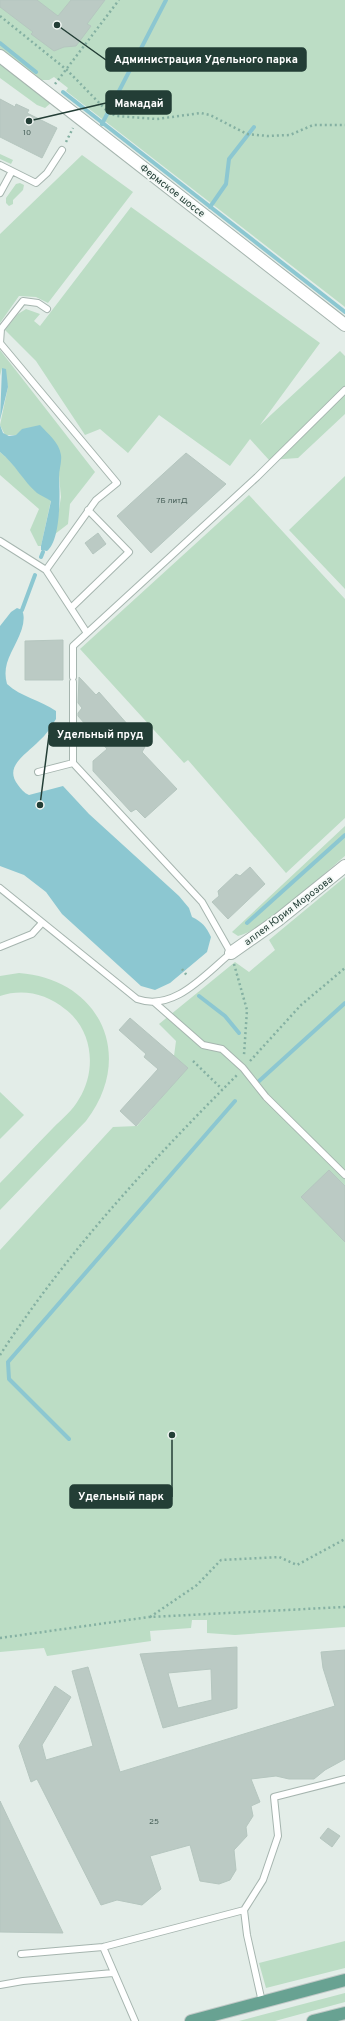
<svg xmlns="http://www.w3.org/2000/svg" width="345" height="2021" font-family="Overpass,sans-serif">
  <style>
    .green { fill: #bcddc5 }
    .water { fill: #8cc7d1 }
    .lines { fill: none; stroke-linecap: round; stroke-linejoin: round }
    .stream { stroke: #8cc7d1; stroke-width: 4 }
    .building { fill: #bbcac4; stroke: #b5c6bf; fill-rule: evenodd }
    .lane-casing { stroke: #a6b5af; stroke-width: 8 }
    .street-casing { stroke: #a6b5af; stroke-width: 14 }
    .primary-casing { stroke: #c1c9c7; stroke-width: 14 }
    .path { stroke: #84b0a2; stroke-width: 2.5; stroke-dasharray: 2 3; stroke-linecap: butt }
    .lane { stroke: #fff; stroke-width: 6 }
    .street { stroke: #fff; stroke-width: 12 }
    .primary { stroke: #68a292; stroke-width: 12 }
    .labels { text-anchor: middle; stroke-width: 3.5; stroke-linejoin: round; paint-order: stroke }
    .number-label { font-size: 8px; fill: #49615a }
    .street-label { font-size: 10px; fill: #233e36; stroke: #f4f9f6 }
    .leader { fill: none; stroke: #233e36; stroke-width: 1.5 }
    .callout-dot { fill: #233e36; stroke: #f4f9f6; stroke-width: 1.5 }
    .callout { fill: #233e36; stroke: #233e36; stroke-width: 1.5 }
    .callout-label { font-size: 11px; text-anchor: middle; font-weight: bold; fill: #fff }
  </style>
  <rect width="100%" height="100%" fill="#e3ede8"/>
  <!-- green -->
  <path class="green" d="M0 0H345V307L66 91 68 88 54 77 49 80H39L0 50Z
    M0 62 52 102 45 108 37 105 0 78Z
    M0 154 13 160 11 164 0 159Z
    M82 155 133 192 48 303 36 297 19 296 0 323V234Z
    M20 183 24 185 23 190 13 200V204L9 206 6 203V198L16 184Z
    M131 207 320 343 260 425 340 351 345 356V414L298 458 269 460 250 439 230 466 159 415 128 453 100 429 85 435 36 361 5 330 18 314 26 309 40 314 34 321 40 326Z
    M0 350 95 472 70 504 68 524 55 534 61 497 59 476 16 435H5L0 425 8 387 2 368 0 376Z
    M0 452C21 469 26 488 51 500L41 546H38L30 530 39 509 0 475Z
    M345 476V589L289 530Z
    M249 495 345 599V818L286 873 188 760 184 763 80 649Z
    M345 826V856C321 876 265 930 238 936L232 932Z
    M345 877V1627L235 1635 207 1633V1620H192L191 1628 150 1631 151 1641 47 1656 44 1648 0 1652V1250L113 1127 137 1126 187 1068 174 1056 176 1041 159 1024 235 962 249 972 275 950 269 940Z
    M19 973C100 979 136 1056 86 1121L0 1210V1183C18 1165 35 1146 53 1128 62 1119 73 1110 79 1099 97 1070 93 1030 65 1009 47 994 23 988 0 996V976Z
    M0 1092 24 1115 0 1139Z
    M345 1941V1968L266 1988 259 1963Z
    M345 1993V2002L275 2021H239Z"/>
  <!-- water -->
  <path class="water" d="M2 368 6 369 8 387 0 420Z
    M0 425 3 433 9 436 16 435 22 429 40 425C48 434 59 442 61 455 62 462 59 470 59 477 60 494 61 540 47 551L41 550V546L51 501C47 498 41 496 37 493 24 482 15 464 0 452Z
    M17 608 22 610C29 626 12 647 7 663 5 670 5 677 7 684 21 697 40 700 56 711V719C51 727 46 735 39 741 27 754 3 766 18 785 21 789 24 793 29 795L63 786 89 814 179 896 189 908 192 917C202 922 206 926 211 937L207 952 170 983 155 990 141 986 62 914 46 892 24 875 0 866V626L11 612Z"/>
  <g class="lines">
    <!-- stream -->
    <path class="stream" d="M0 43 36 72
      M63 92 345 312
      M102 124 166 0
      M210 207 226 184 229 159 254 127
      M41 557 43 552
      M22 610 35 575
      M247 923 345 835
      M199 996 225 1016 239 1033
      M258 1082 345 1003
      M69 1439 9 1379 8 1362 235 1101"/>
  </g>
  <!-- building -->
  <path class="building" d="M0 0H37L58 16 71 0H105L87 24 91 26 76 46 64 47 54 51 31 34 33 32 0 7Z
    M0 99 15 107 16 104 29 110 27 113 57 128 42 158 0 137Z
    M186 453 226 484 151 553 117 516Z
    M98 533 106 544 93 554 85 543Z
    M63 640V680H25V641Z
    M79 677 96 695 99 692 129 726 127 728 145 747 142 752 177 789 145 818 136 809 131 812 93 771V761L107 749 78 716V713L82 708 78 703Z
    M250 867 265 884 228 919 212 902 219 896 218 891 236 874 240 876Z
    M130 1018 188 1068 136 1126 120 1111 158 1069 144 1057 146 1054 119 1030Z
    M329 1170 345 1186V1242L301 1197Z
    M237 1647V1708L163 1728 140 1654ZM211 1669 212 1700 178 1708 168 1673Z
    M345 1650V1759L325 1770 314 1779H289L276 1776 251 1779 260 1802 251 1806 253 1816 246 1827 247 1836 234 1850 236 1870 230 1880 219 1884 200 1881 190 1845 150 1856 161 1889 142 1905 117 1900 101 1905 37 1779 31 1782 19 1746 55 1686 71 1697 42 1745 46 1760 93 1746 72 1671 88 1667 120 1772 335 1706 323 1668 321 1652Z
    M0 1801 63 1933 0 1932Z
    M328 1828 340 1836 332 1847 320 1838Z"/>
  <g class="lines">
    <defs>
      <path id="lane" d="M0 165 36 183 47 173 62 150
        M0 193 12 171
        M0 541 46 570 87 633
        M46 570 96 500 117 483 0 343 1 329 23 301 38 303 47 309
        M71 608 129 552 88 510
        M73 677V646L257 477 345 390
        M38 772 73 763
        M0 888 137 999C174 1012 204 975 231 953L202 902 73 763V682
        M0 947 32 934 42 923
        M154 1002 203 1045 222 1049 243 1068 266 1097 345 1175
        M244 1910 247 1935 262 2002
        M103 1947 135 2021
        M21 1954 103 1947 244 1910 263 1880 278 1836 274 1797 345 1779
        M0 1985 23 1981 113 1973"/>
      <path id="street" d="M0 56 345 325
        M231 953 278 920 345 866"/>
      <path id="primary" d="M191 2021 345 1980
        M313 2021 345 2013"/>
    </defs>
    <!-- lane casing -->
    <use href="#lane" class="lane-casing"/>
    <!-- street casing -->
    <use href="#street" class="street-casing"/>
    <!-- primary casing -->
    <use href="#primary" class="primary-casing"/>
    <!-- path -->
    <path class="path" d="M0 16 67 70 108 112 116 116 157 119 201 113 210 115 247 134 268 136 290 135 313 125H345
      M55 84 119 0
      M66 142 73 128
      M234 964 247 1010 244 1055
      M182 969 188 977
      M193 1061 222 1089
      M250 1061 301 1005 345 968
      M0 1355C66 1253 151 1161 237 1075
      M150 1617 197 1585 221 1560 279 1557 297 1565 345 1539
      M0 1638 149 1617 345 1607"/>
    <!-- lane -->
    <use href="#lane" class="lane"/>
    <!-- street -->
    <use href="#street" class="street"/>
    <!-- primary -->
    <use href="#primary" class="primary"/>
  </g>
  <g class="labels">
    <!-- number labels -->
    <g class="number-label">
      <text x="27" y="135">10</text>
      <text x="172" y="503">7Б литД</text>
      <text x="154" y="1824">25</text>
    </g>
    <!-- street labels -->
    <g class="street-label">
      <text transform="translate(173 190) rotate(38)" y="4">Фермское шоссе</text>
      <text transform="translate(288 910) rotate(-37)" y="4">аллея Юрия Морозова</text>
    </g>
  </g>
  <!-- callouts -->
  <path class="leader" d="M57 25L106 60M29 121L106 103M40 805L49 735M172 1435L172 1497"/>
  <g class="callout-dot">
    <circle cx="57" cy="25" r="4"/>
    <circle cx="29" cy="121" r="4"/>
    <circle cx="40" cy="805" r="4"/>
    <circle cx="172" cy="1435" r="4"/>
  </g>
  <g class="callout">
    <rect x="106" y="48" width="200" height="23" rx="4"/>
    <rect x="106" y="91" width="65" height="23" rx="4"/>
    <rect x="49" y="723" width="103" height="23" rx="4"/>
    <rect x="70" y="1485" width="102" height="23" rx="4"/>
  </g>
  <g class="callout-label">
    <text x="206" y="63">Администрация Удельного парка</text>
    <text x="139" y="107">Мамадай</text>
    <text x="100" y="738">Удельный пруд</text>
    <text x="121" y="1500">Удельный парк</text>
  </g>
</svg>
